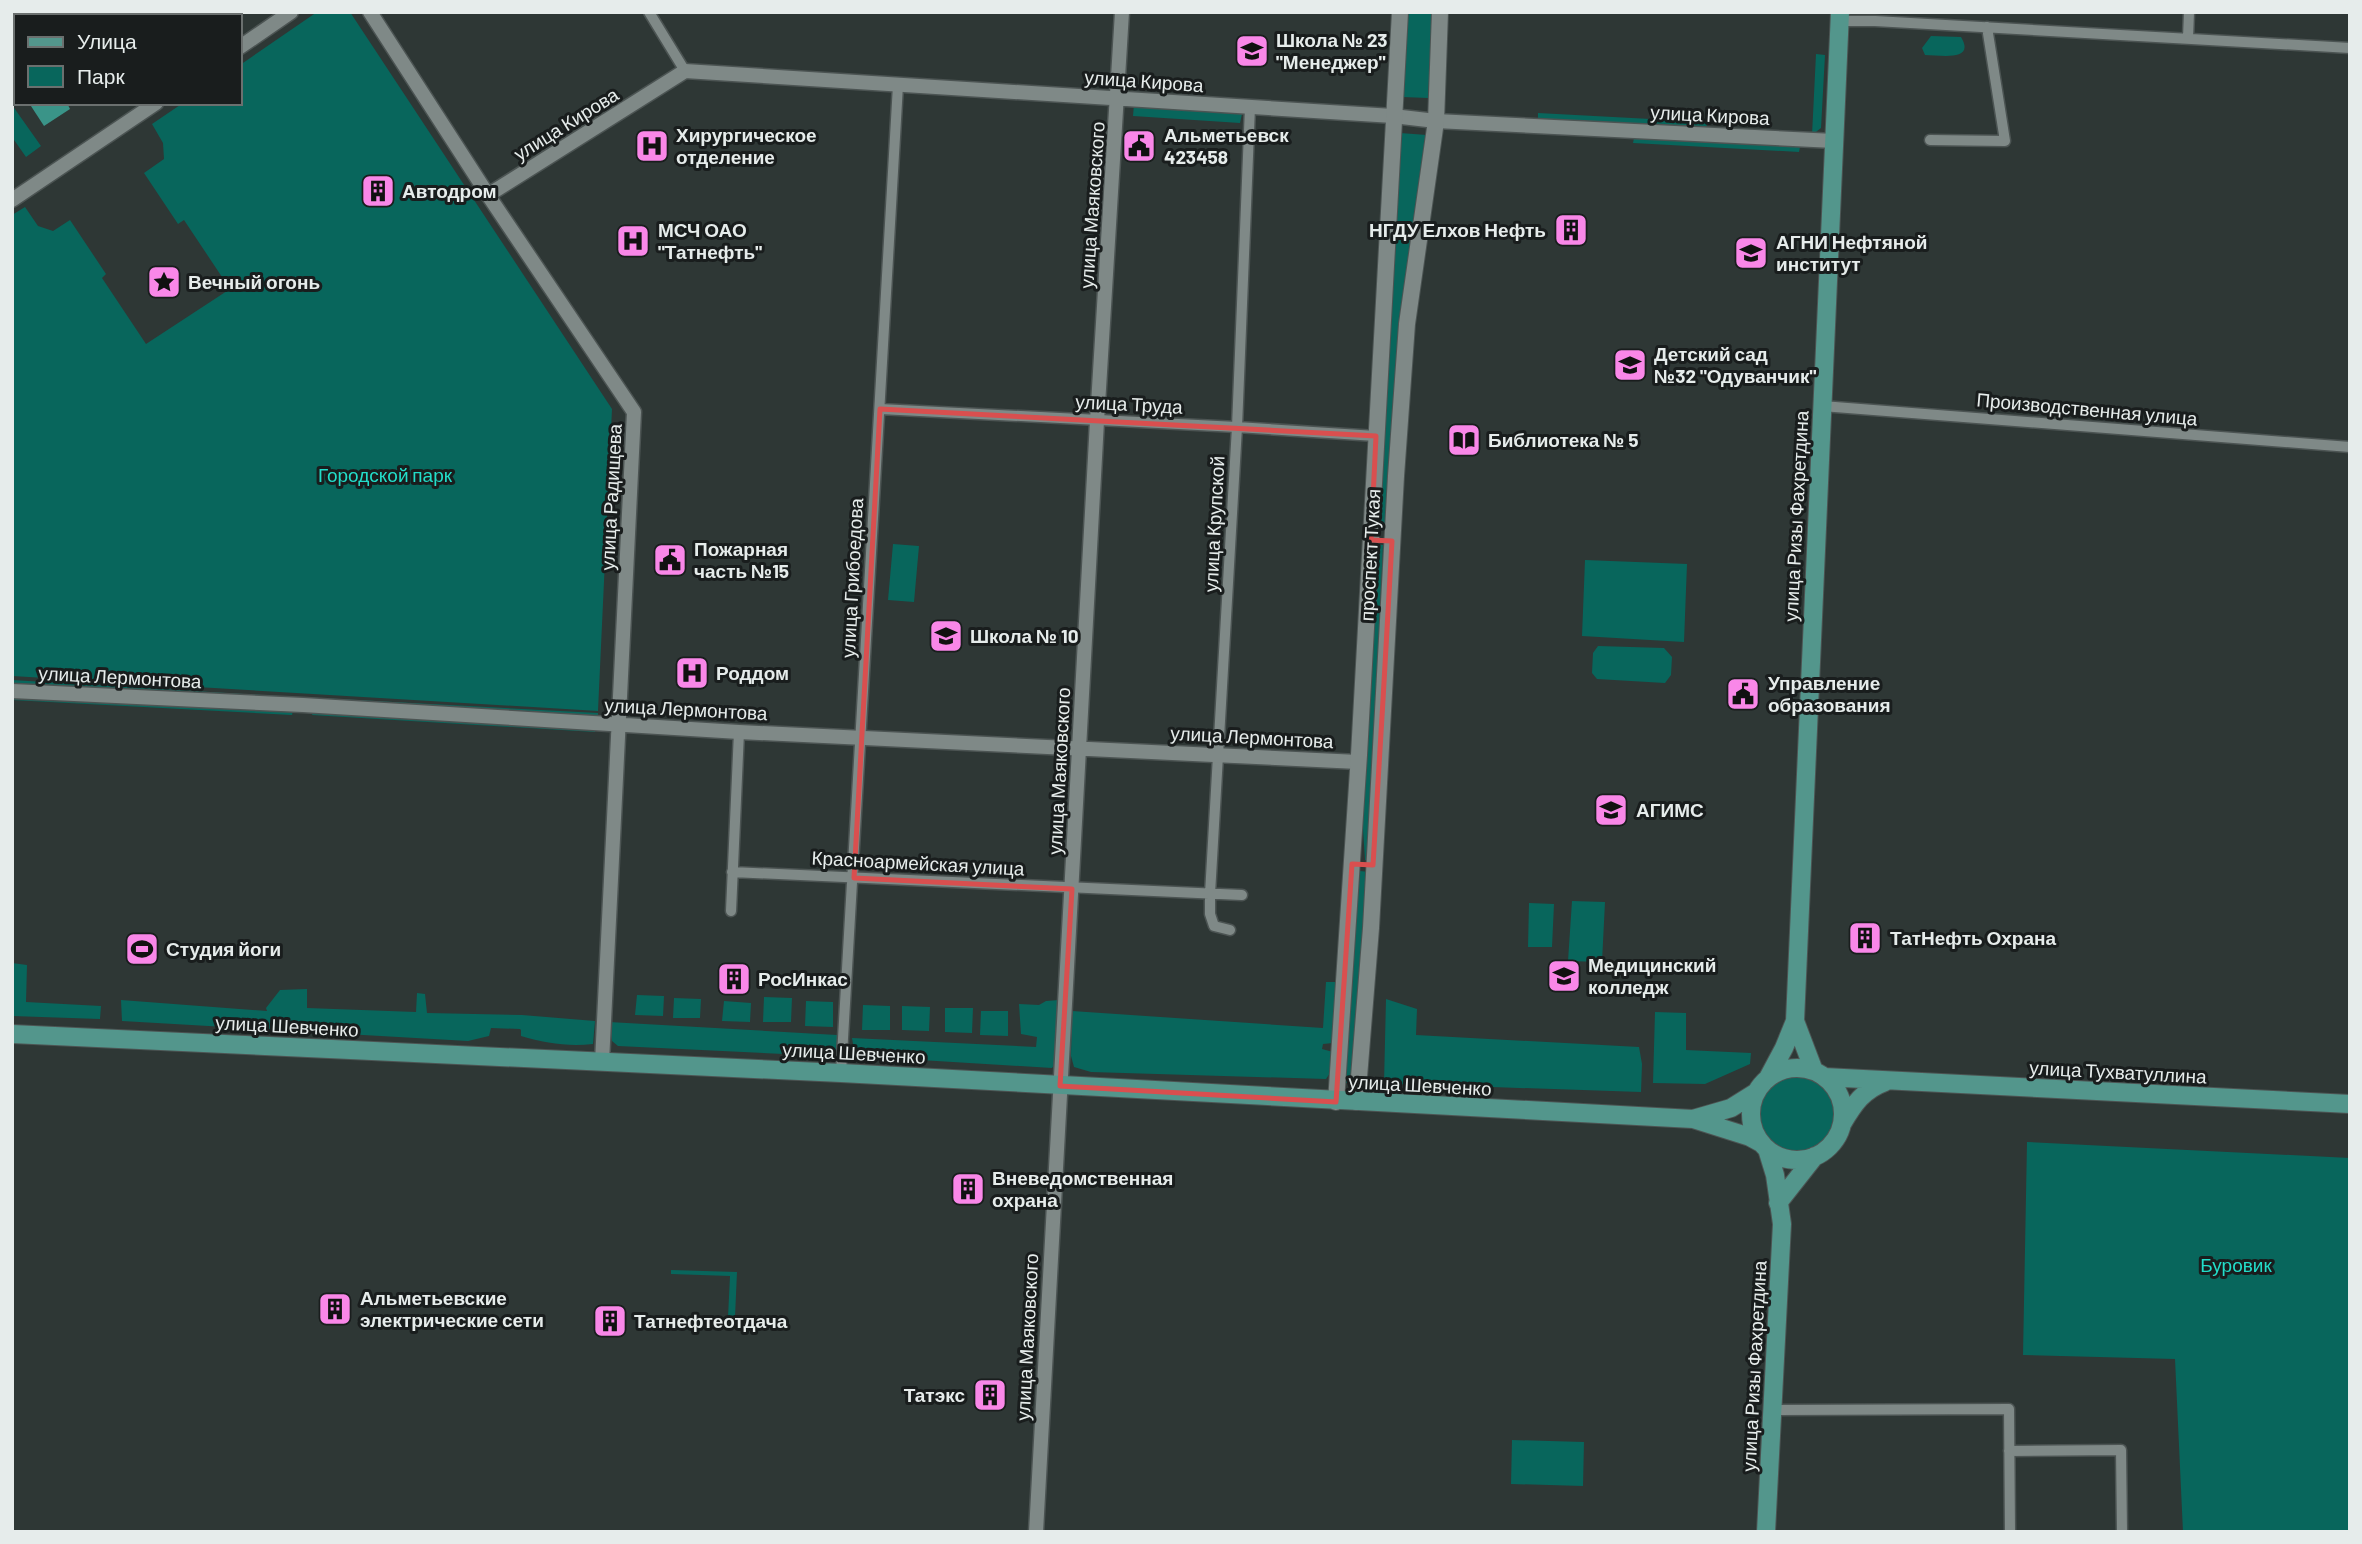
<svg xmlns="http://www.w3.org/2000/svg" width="2362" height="1544" font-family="Barlow,sans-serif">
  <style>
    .green { fill: #08665c }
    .water { fill: #3a9488 }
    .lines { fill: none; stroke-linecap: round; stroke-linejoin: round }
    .minor-casing { stroke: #4c5453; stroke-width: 13 }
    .tertiary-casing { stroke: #4c5453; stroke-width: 17 }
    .secondary-casing { stroke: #4c5453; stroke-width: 18 }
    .primary-casing { stroke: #4c5453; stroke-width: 20 }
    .minor { stroke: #7f8987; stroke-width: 10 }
    .tertiary { stroke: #7f8987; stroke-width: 14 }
    .secondary { stroke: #7f8987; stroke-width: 16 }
    .primary { stroke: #53968c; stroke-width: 18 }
    .marked { fill: none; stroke: #d94f4f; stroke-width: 5; stroke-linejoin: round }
    .labels { text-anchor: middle; stroke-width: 6; stroke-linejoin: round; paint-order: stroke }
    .poi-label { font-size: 19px; font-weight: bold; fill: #e6eceb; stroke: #191d1d; text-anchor: start }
    .street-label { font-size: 19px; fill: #e6eceb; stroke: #191d1d }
    .park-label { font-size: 19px; fill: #22ddc9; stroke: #191d1d }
  </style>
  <rect width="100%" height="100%" fill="#2e3735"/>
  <!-- green -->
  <path class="green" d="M317 12H350L612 409 598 711 12 676V215L25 207 38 226 53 231 70 220 106 274 102 278 146 344 230 289 184 220 178 224 144 173 164 159 163 143 152 124 183 103H240V65Z
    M1407 12H1433L1428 98 1402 97Z
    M1931 36 1961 37C1976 62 1940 55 1925 55L1922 48Z
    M1816 54 1825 55 1821 128 1812 135Z
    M1134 104 1242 114 1240 123 1133 116Z
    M12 105 41 146 26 157 12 137Z
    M1538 113 1707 122 1706 134 1538 125Z
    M1400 133 1427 135 1386 526H1375Z
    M1634 138 1800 147 1799 152 1633 143Z
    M893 544 919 546 914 602 888 600Z
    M1374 544 1383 545 1369 860H1365L1360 783Z
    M1585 560 1687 564 1684 642 1582 636Z
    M1598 646 1664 648 1672 657 1671 675 1665 683 1597 679 1592 673 1593 653Z
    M12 680 294 697V700L12 683Z
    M12 695 293 711 292 715 12 700Z
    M302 697 598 713V717L302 700Z
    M313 712 595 728V732L312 715Z
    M1360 871 1369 872 1350 1083H1345L1343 1078Z
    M1572 901 1605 902 1602 962 1568 961Z
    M1529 903 1554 904 1552 947H1528Z
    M12 963 27 965 26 1002 101 1006 100 1019 12 1016Z
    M1326 982H1337L1333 1043 1323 1044 1322 1049 1333 1052 1332 1070 1326 1079 1091 1072 1074 1067 1071 1056 1072 1011 1323 1028Z
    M307 989V1008L416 1012 417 993 425 994 427 1013 522 1015 595 1021 593 1044C568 1047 545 1043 521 1036V1030L520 1029 491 1028 489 1036 468 1041 122 1021 121 1000 267 1011 266 1008 280 990Z
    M637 995 664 996 663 1016 635 1015Z
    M764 997 792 998 791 1022H763Z
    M674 998 701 999 700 1018H673Z
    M1386 999 1417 1009 1416 1035 1639 1047 1642 1064 1641 1092 1492 1087 1441 1080 1426 1086 1384 1083Z
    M1059 1000 1056 1063 1052 1068 855 1056 852 1038 1036 1047 1037 1037 1021 1034 1019 1004 1039 1005 1046 1001Z
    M724 1001 751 1003 750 1022 722 1021Z
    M806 1001 833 1002V1027L805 1026Z
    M863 1005 890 1006V1030H862Z
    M902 1006 930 1007 929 1031 902 1030Z
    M945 1008H973L972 1033 945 1032Z
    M981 1011H1008V1036L980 1035Z
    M1655 1012 1686 1013V1050L1751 1053 1750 1064 1705 1084 1653 1083Z
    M609 1022 837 1035 840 1045 837 1053 827 1056 618 1046 612 1041Z
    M1756 1113a40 40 0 1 1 80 0a40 40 0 1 1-80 0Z
    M2027 1142 2350 1158V1532H2183L2175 1359 2023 1355Z
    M671 1270 737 1272 735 1317H728L730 1276 671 1274Z
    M1512 1440 1584 1442 1583 1486 1511 1484Z"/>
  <!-- water -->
  <path class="water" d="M29 103H67L70 109 44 126Z"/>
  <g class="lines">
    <defs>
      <path id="minor" d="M649 12 685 71
        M1840 21H1875L2350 48
        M2188 38 2189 12
        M1930 140 2005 141 1987 27
        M1822 406 2350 447
        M880 409 1237 427 1376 436
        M732 872 1242 895
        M731 911 739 732
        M1230 930 1214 926 1210 914V894L1237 427 1250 107
        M841 1073 898 85
        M1772 1410 2009 1409 2010 1532
        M2009 1451 2121 1450 2122 1532"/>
      <path id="tertiary" d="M370 12 488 195 634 412 602 1062
        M240 47 291 12
        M488 195 685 71 1393 116 1436 121 1834 141
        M12 200 156 103
        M12 691 303 705 739 732 1358 762
        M1036 1532 1097 421 1122 12"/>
      <path id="secondary" d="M1336 1102 1359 755 1400 12
        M1357 1102 1371 928 1396 476 1407 324 1436 121 1440 12"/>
      <path id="primary" d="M1795 1021 1814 1071
        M12 1034 841 1073 1693 1119 1750 1137 1761 1143
        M1751 1114a46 46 0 1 1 92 0a46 46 0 1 1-92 0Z
        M1824 1077 2350 1104
        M1768 1078 1784 1048 1795 1021 1840 12
        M1693 1119 1731 1108 1755 1093
        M1842 1124C1854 1104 1863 1090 1885 1082
        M1778 1203 1815 1156
        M1766 1532 1782 1224 1775 1175 1767 1149"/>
    </defs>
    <!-- minor casing -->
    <use href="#minor" class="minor-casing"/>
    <!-- tertiary casing -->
    <use href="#tertiary" class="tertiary-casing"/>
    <!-- secondary casing -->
    <use href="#secondary" class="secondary-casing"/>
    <!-- primary casing -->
    <use href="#primary" class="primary-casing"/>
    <!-- minor -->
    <use href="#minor" class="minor"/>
    <!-- tertiary -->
    <use href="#tertiary" class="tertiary"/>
    <!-- secondary -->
    <use href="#secondary" class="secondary"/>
    <!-- primary -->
    <use href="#primary" class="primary"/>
  </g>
  <!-- marked area -->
  <path class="marked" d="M880 409 1376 436 1371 540 1392 541 1383 700 1373 865 1352 864 1336 1102 1060 1086 1072 889 854 878Z"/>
  <!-- icons -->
  <defs>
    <symbol id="school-square" viewBox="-11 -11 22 22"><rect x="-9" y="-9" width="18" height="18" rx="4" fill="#f987e8" stroke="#191d1d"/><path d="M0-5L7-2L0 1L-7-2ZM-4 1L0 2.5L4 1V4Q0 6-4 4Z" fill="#111"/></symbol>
    <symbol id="hospital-square" viewBox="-11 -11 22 22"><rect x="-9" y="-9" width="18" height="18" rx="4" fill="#f987e8" stroke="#191d1d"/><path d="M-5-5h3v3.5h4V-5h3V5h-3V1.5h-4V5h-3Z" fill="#111"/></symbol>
    <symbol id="civic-square" viewBox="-11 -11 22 22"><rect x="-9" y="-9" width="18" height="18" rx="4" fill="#f987e8" stroke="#191d1d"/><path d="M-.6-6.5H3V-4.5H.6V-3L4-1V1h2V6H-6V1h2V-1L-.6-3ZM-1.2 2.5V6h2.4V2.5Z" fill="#111"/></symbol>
    <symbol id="building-square" viewBox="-11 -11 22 22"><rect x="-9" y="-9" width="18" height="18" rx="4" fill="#f987e8" stroke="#191d1d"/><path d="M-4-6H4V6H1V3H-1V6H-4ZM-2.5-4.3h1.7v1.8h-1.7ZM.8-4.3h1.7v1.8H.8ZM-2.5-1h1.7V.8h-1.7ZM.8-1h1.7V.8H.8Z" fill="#111"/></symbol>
    <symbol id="university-square" viewBox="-11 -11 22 22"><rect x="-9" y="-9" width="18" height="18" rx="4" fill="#f987e8" stroke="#191d1d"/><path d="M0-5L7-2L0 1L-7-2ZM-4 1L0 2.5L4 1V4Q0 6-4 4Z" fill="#111"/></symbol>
    <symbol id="sight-square" viewBox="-11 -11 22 22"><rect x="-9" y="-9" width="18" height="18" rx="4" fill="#f987e8" stroke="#191d1d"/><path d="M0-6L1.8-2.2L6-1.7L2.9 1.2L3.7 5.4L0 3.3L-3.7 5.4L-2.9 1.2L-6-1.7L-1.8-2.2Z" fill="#111"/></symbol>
    <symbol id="library-square" viewBox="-11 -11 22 22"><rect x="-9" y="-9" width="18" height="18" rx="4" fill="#f987e8" stroke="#191d1d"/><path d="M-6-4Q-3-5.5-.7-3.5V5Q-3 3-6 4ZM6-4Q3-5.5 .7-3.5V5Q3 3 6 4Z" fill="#111"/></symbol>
    <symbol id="stadium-square" viewBox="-11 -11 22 22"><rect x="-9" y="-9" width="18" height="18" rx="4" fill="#f987e8" stroke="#191d1d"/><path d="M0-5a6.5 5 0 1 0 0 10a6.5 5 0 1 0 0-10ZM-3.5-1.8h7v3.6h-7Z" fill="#111"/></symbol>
  </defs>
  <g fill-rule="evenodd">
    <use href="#school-square" x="1233" y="32" width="38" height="38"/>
    <use href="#hospital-square" x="633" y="127" width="38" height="38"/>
    <use href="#civic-square" x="1120" y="127" width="38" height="38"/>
    <use href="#building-square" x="359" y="172" width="38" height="38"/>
    <use href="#building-square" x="1552" y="211" width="38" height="38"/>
    <use href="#hospital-square" x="614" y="222" width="38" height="38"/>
    <use href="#university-square" x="1732" y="234" width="38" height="38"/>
    <use href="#sight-square" x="145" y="263" width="38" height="38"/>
    <use href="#school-square" x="1611" y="346" width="38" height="38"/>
    <use href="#library-square" x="1445" y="421" width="38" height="38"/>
    <use href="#civic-square" x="651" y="541" width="38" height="38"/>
    <use href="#school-square" x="927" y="617" width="38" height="38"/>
    <use href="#hospital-square" x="673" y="654" width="38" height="38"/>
    <use href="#civic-square" x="1724" y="675" width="38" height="38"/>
    <use href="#university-square" x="1592" y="791" width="38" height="38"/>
    <use href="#building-square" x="1846" y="919" width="38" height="38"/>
    <use href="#stadium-square" x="123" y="930" width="38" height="38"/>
    <use href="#university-square" x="1545" y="957" width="38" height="38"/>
    <use href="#building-square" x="715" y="960" width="38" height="38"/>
    <use href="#building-square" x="949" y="1170" width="38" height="38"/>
    <use href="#building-square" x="316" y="1290" width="38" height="38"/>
    <use href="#building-square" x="591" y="1302" width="38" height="38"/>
    <use href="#building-square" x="971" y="1376" width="38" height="38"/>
  </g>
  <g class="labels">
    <!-- poi labels -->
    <g class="poi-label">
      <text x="1276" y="47">Школа № 23<tspan x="1276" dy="22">"Менеджер"</tspan></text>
      <text x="676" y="142">Хирургическое<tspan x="676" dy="22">отделение</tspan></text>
      <text x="1164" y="142">Альметьевск<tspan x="1164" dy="22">423458</tspan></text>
      <text x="402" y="198">Автодром</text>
      <text x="658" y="237">МСЧ ОАО<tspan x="658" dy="22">"Татнефть"</tspan></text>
      <text x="1546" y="237" text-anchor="end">НГДУ Елхов Нефть</text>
      <text x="1776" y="249">АГНИ Нефтяной<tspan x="1776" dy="22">институт</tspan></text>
      <text x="188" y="289">Вечный огонь</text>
      <text x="1654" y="361">Детский сад<tspan x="1654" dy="22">№32 "Одуванчик"</tspan></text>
      <text x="1488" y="447">Библиотека № 5</text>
      <text x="694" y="556">Пожарная<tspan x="694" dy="22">часть №15</tspan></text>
      <text x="970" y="643">Школа № 10</text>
      <text x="716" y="680">Роддом</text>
      <text x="1768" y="690">Управление<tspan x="1768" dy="22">образования</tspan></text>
      <text x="1636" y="817">АГИМС</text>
      <text x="1890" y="945">ТатНефть Охрана</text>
      <text x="166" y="956">Студия йоги</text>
      <text x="1588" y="972">Медицинский<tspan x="1588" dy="22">колледж</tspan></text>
      <text x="758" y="986">РосИнкас</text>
      <text x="992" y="1185">Вневедомственная<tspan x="992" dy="22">охрана</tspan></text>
      <text x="360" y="1305">Альметьевские<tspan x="360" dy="22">электрические сети</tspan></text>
      <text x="634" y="1328">Татнефтеотдача</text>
      <text x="965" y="1402" text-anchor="end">Татэкс</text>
    </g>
    <!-- street labels -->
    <g class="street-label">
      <text transform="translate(1144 81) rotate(4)" y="7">улица Кирова</text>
      <text transform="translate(1710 115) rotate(3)" y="7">улица Кирова</text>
      <text transform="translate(566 124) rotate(-32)" y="7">улица Кирова</text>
      <text transform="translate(1092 205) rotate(-86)" y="7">улица Маяковского</text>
      <text transform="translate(1129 404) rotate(3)" y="7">улица Труда</text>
      <text transform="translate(2087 409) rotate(5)" y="7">Производственная улица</text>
      <text transform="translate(611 497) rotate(-87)" y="7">улица Радищева</text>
      <text transform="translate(1796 516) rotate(-87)" y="7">улица Ризы Фахретдина</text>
      <text transform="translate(1214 524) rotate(-87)" y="7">улица Крупской</text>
      <text transform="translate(1370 555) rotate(-87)" y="7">проспект Тукая</text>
      <text transform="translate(852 578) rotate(-87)" y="7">улица Грибоедова</text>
      <text transform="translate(120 677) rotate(3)" y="7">улица Лермонтова</text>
      <text transform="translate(686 709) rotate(3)" y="7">улица Лермонтова</text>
      <text transform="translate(1252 737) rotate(3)" y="7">улица Лермонтова</text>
      <text transform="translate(1059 771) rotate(-87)" y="7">улица Маяковского</text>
      <text transform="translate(918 863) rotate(3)" y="7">Красноармейская улица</text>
      <text transform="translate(287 1026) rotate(3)" y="7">улица Шевченко</text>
      <text transform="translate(854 1053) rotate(3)" y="7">улица Шевченко</text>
      <text transform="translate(2118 1072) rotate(3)" y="7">улица Тухватуллина</text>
      <text transform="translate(1420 1085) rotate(3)" y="7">улица Шевченко</text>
      <text transform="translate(1027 1337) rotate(-87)" y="7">улица Маяковского</text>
      <text transform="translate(1754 1366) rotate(-87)" y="7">улица Ризы Фахретдина</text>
    </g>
    <!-- park labels -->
    <g class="park-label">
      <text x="385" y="482">Городской парк</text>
      <text x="2236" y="1272">Буровик</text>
    </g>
  </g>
  <!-- border -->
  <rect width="2362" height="1544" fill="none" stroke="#e6eceb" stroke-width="28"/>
  <!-- legend -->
  <rect x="14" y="14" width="228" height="91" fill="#191d1d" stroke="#6b706f" stroke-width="2"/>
  <rect x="28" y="37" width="35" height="10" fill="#53968c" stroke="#6b706f" stroke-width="2"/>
  <text x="77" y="49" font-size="21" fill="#e6eceb">Улица</text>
  <rect x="28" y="66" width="35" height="21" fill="#08665c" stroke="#6b706f" stroke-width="2"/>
  <text x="77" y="84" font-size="21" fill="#e6eceb">Парк</text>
</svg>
